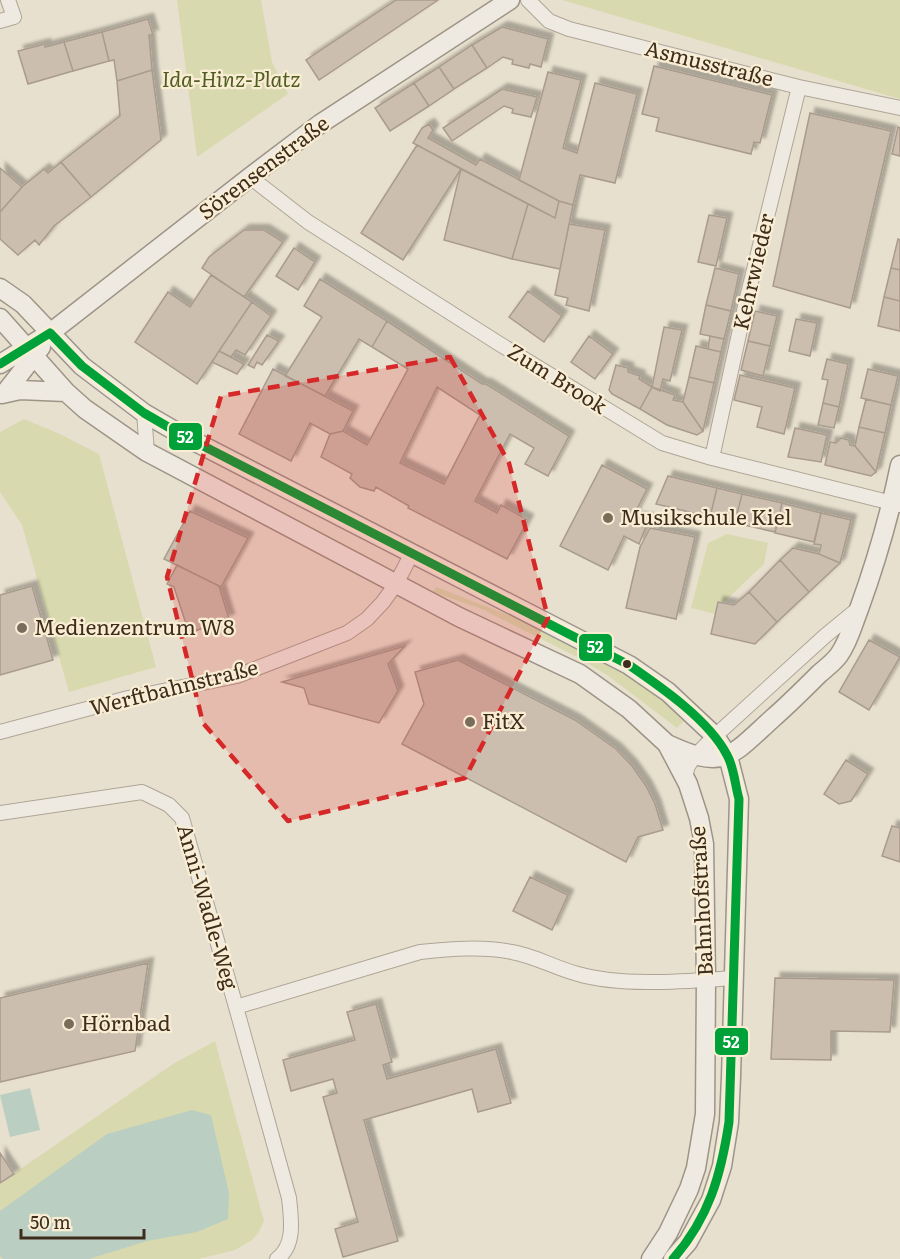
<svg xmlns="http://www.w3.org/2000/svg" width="900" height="1259" font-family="Literata,serif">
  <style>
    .green { fill: #d9d9af }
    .water { fill: #bacec1 }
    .building { fill: #ccbeaf; stroke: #a99b8d; stroke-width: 1.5; fill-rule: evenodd; filter: url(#shadow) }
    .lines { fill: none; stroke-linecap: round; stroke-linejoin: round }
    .minor-casing { stroke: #aea597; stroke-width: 16 }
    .secondary-casing { stroke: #9d9487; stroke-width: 21 }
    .minor { stroke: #efeae1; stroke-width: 14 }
    .secondary { stroke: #efeae1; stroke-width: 18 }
    .bus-1-casing { stroke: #f9eed4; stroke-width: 14 }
    .bus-1 { stroke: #00a138; stroke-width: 9 }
    .marked { fill: #d62828; fill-opacity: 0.2; stroke: #d62828; stroke-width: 4.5; stroke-dasharray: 12 8; stroke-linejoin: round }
    .poi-dot { fill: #7a6c5b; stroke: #f9eed4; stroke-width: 2 }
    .bus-dot { fill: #3e2d1d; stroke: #f9eed4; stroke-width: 2 }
    .labels { text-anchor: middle; stroke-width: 4.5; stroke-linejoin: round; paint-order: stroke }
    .street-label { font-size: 21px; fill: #3e2d1d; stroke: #f9eed4 }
    .park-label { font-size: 21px; font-style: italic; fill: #505d22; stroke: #f9eed4 }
    .poi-label { font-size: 21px; fill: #3e2d1d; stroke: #f9eed4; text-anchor: start }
    .line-badge { stroke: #f9eed4; stroke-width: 2 }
    .badge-label { font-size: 16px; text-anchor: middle; font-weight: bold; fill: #fff }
  </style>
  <defs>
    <filter id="shadow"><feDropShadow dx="5.5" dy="-5.5" stdDeviation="1.5" flood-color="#0004"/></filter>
  </defs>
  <rect width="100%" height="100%" fill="#e8e0ce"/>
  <!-- green -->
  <path class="green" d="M177 0H261L272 62 288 94 197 157Z
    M562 0H900V99Z
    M24 419 60 434 99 454 156 667 69 692 22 525 0 492V432Z
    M727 534 768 543 764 564 723 603 718 602 715 614 691 608 708 543Z
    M436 587 513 617 634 679 664 699 685 720 677 728 607 675 577 657 482 609 433 592Z
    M215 1041 264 1221 259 1232 252 1240 235 1250 199 1259H0V1183L173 1064Z"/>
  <!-- water -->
  <path class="water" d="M30 1088 40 1130 10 1137 0 1095Z
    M192 1110 211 1115 229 1193 228 1219 197 1232 147 1241 89 1259H3L0 1256V1211L107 1134Z"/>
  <!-- building -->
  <path class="building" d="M396 0H438L319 80 306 60Z
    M148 19 153 35H149L152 70 117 81 114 60 109 61 102 32Z
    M502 27 548 39 541 67 530 64 529 68 512 64 513 60 503 57 487 68 472 45Z
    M102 32 109 61 73 71 64 42Z
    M64 42 73 71 28 84 18 51 45 44V47Z
    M472 45 487 68 454 89 439 67Z
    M654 66 772 95 760 143 754 142 751 154 656 131 659 118 642 114Z
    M439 67 454 89 429 106 414 83Z
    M152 70 161 140 91 197 61 162 120 116 117 81Z
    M548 72 581 80 563 148 577 153 595 83 637 94 615 183 580 175 573 205 559 201 519 180Z
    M414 83 429 106 390 131 375 108Z
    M502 89 537 97 531 117 512 113 513 109 504 106 452 141 443 128Z
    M810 113 891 131 850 308 773 286Z
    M429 124 433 130 428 138 476 165 480 159 559 201 555 218 413 143 422 128Z
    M898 127 900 128V156L892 154Z
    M417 145 461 169 403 260 361 233Z
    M61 162 91 197 54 226 39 245 35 240 18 255 0 239V212L22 187 44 169 48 173Z
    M0 168 22 187 0 212Z
    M461 169 528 204 512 259 444 240Z
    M559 201 573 205 560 269 512 259 528 204 555 218Z
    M709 215 727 218 716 266 698 262Z
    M569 224 605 230 589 311 566 305 568 298 555 295Z
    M244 230H264L283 242 244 297 202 268 209 257Z
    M898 239 900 240V270L891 268Z
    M294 248 315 262 298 290 276 276Z
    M715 268 739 274 731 311 706 305Z
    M891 268 900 270V301L884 297Z
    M211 275 252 302 197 384 135 342 168 292 190 307Z
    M320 279 387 321 372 347 359 339 325 396 285 376 322 317 304 306Z
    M528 291 562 316 544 342 509 317Z
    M884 297 900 301V331L878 326Z
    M252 302 271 316 245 355 236 350 231 357 219 351Z
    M706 305 731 311 724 339 700 334Z
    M755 311 777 316 770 346 748 341Z
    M796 319 817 323 810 356 789 351Z
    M387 321 482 384H486L569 436 548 476 525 464 534 448 510 434 475 501 497 513 501 505 528 520 507 559 408 508 409 506 376 487 374 491 360 487 350 478 352 474 321 457 330 434 343 431 367 445 408 369 372 347ZM437 387 480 415 444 484 400 463Z
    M664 327 682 330 670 381 663 379 660 391 652 387Z
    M267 335 279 341 262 365 257 362 254 368 248 365Z
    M589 336 613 354 595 379 571 362Z
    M710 336 724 339 721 352 708 349Z
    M748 341 770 346 763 376 741 370Z
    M696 346 721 352 714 383 689 377Z
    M219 351 244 364 237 374 212 362Z
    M827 359 848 364 839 407 823 403 828 380 822 379Z
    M616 365 628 368V372L640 376 639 379 652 387 640 409 612 394 609 390Z
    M273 369 353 411 343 431 330 434 310 423 291 461 239 434Z
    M868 369 898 376 891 405 861 398Z
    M740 375 795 388 784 434 757 427 762 407 734 400Z
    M689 377 714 383 703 431 683 402Z
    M652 387 675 395 673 400 683 402 703 431 697 435 667 425 640 409Z
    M866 399 891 405 885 433 859 427Z
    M823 403 839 407 834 428 818 425Z
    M859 427 885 433 876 472 855 446Z
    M795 428 827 435 821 462 788 457Z
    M841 438 849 440 850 445 855 446 876 472 871 476 825 465 830 442 836 443Z
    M602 465 647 489 633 517 649 519 639 544 624 536 608 570 560 546Z
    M668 476 717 488 710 517 656 504Z
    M717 488 742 494 735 523 710 517Z
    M742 494 782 503 775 532 735 523Z
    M782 503 821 513 814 542 775 533Z
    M190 511 248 538 221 587 164 559Z
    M821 513 851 520 840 563 819 554 821 545 814 544Z
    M650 528 695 537 676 619 626 608 640 547Z
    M793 548 819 554 840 563 809 592 780 560Z
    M780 560 809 592 777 622 749 592Z
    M177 565 219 586 229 619 189 633 174 587 167 584Z
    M32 586 53 660 0 675V595Z
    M749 592 777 622 755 644 711 634 718 602 734 605Z
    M869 640 900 657 869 710 839 692Z
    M405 646 388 664 398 691 379 723 309 704 304 688 282 682Z
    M458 660 575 720 616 749 632 766 646 786 655 804 663 830 638 837 626 862 402 744 424 704 415 672Z
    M846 760 868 774 851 801 839 804 824 794Z
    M892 826 900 828V862L882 856Z
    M530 877 568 895 552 930 513 911Z
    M148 963 135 1051 0 1082V998Z
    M775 978 894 980 890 1032 831 1031V1060L771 1059Z
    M376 1004 392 1062 383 1065 387 1079 496 1049 511 1103 478 1112 472 1089 364 1120 398 1241 343 1257 335 1229 358 1222 323 1097 337 1093 333 1079 291 1091 283 1060 355 1040 347 1012Z
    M0 1153 14 1174 0 1183Z"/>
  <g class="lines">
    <defs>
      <path id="minor" d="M528 0 549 21 569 29 799 87 900 108
        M0 21 14 17 8 0
        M250 177 308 222 498 343 662 443 712 458 900 505
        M144 413 147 452
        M712 458 746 302 799 87
        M0 732 128 698 237 676 347 633 367 619 383 602 396 584 412 553
        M685 777 688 766 695 756 715 736 825 636 859 608
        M0 813 142 792 169 805 182 818 236 1007
        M277 1259C296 1245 291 1218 289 1198L236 1007 420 952C450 949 482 946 512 952 535 956 555 968 578 974 623 987 687 981 734 978"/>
      <path id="secondary" d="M0 288 23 304 82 366 144 413 182 435 629 665 668 692 715 736 728 756 739 799 731 1077 729 1122 722 1166 711 1200 688 1242 673 1259
        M0 318 66 392 85 409 147 452 459 617 580 674 629 709 667 744 688 784 699 818 704 844 706 980 705 1114 696 1168 689 1189 668 1233 651 1259
        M0 364 50 333 250 177 320 124 510 0
        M5 393 41 347
        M2 394 20 390 66 392
        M667 744C725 771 730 757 773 718 789 704 804 689 819 674 826 668 834 662 839 655 849 641 853 624 859 609 876 562 890 514 900 465"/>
    </defs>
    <!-- minor casing -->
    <use href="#minor" class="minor-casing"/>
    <!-- secondary casing -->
    <use href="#secondary" class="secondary-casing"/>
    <!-- minor -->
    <use href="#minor" class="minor"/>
    <!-- secondary -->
    <use href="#secondary" class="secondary"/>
    <defs>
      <path id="bus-1" d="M0 364 50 333 82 366 144 413 182 435 629 665C661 687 709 720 727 755 734 767 735 785 739 799L729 1122C721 1175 709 1218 673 1259"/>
    </defs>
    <!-- bus-1 casing -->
    <use href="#bus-1" class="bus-1-casing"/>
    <!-- bus-1 -->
    <use href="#bus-1" class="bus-1"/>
  </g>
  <!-- marked area -->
  <path class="marked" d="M450 357 509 463 548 618 465 778 288 821 203 723 167 577 221 396Z"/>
  <!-- markers -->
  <g class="poi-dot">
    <circle cx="608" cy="518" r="6"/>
    <circle cx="22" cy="628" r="6"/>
    <circle cx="470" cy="722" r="6"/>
    <circle cx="69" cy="1024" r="6"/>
  </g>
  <circle class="bus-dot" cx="627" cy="664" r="5"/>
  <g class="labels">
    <!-- street labels -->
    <g class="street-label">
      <text transform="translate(709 64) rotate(14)" y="7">Asmusstraße</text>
      <text transform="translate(264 168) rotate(-37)" y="7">Sörensenstraße</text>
      <text transform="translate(754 272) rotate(-77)" y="7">Kehrwieder</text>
      <text transform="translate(557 379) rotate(32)" y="7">Zum Brook</text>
      <text transform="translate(174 688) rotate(-14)" y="7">Werftbahnstraße</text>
      <text transform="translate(702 901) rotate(-93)" y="7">Bahnhofstraße</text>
      <text transform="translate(207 907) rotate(74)" y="7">Anni-Wadle-Weg</text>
    </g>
    <!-- park labels -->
    <g class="park-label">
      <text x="231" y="87">Ida-Hinz-Platz</text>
    </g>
    <!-- poi labels -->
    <g class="poi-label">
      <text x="620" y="525">Musikschule Kiel</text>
      <text x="34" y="635">Medienzentrum W8</text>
      <text x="482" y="729">FitX</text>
      <text x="81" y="1031">Hörnbad</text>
    </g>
  </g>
  <g class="line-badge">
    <rect x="168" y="422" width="35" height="29" rx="6" fill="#00a138"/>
    <rect x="578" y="633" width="35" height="29" rx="6" fill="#00a138"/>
    <rect x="714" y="1027" width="35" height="29" rx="6" fill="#00a138"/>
  </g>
  <g class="badge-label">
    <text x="185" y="443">52</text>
    <text x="595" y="653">52</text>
    <text x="731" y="1048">52</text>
  </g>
  <!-- scale -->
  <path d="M21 1229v9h123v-9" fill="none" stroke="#3e2d1d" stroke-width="3"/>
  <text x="30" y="1229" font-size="18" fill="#3e2d1d" stroke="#f9eed4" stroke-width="4.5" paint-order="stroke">50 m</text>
</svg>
